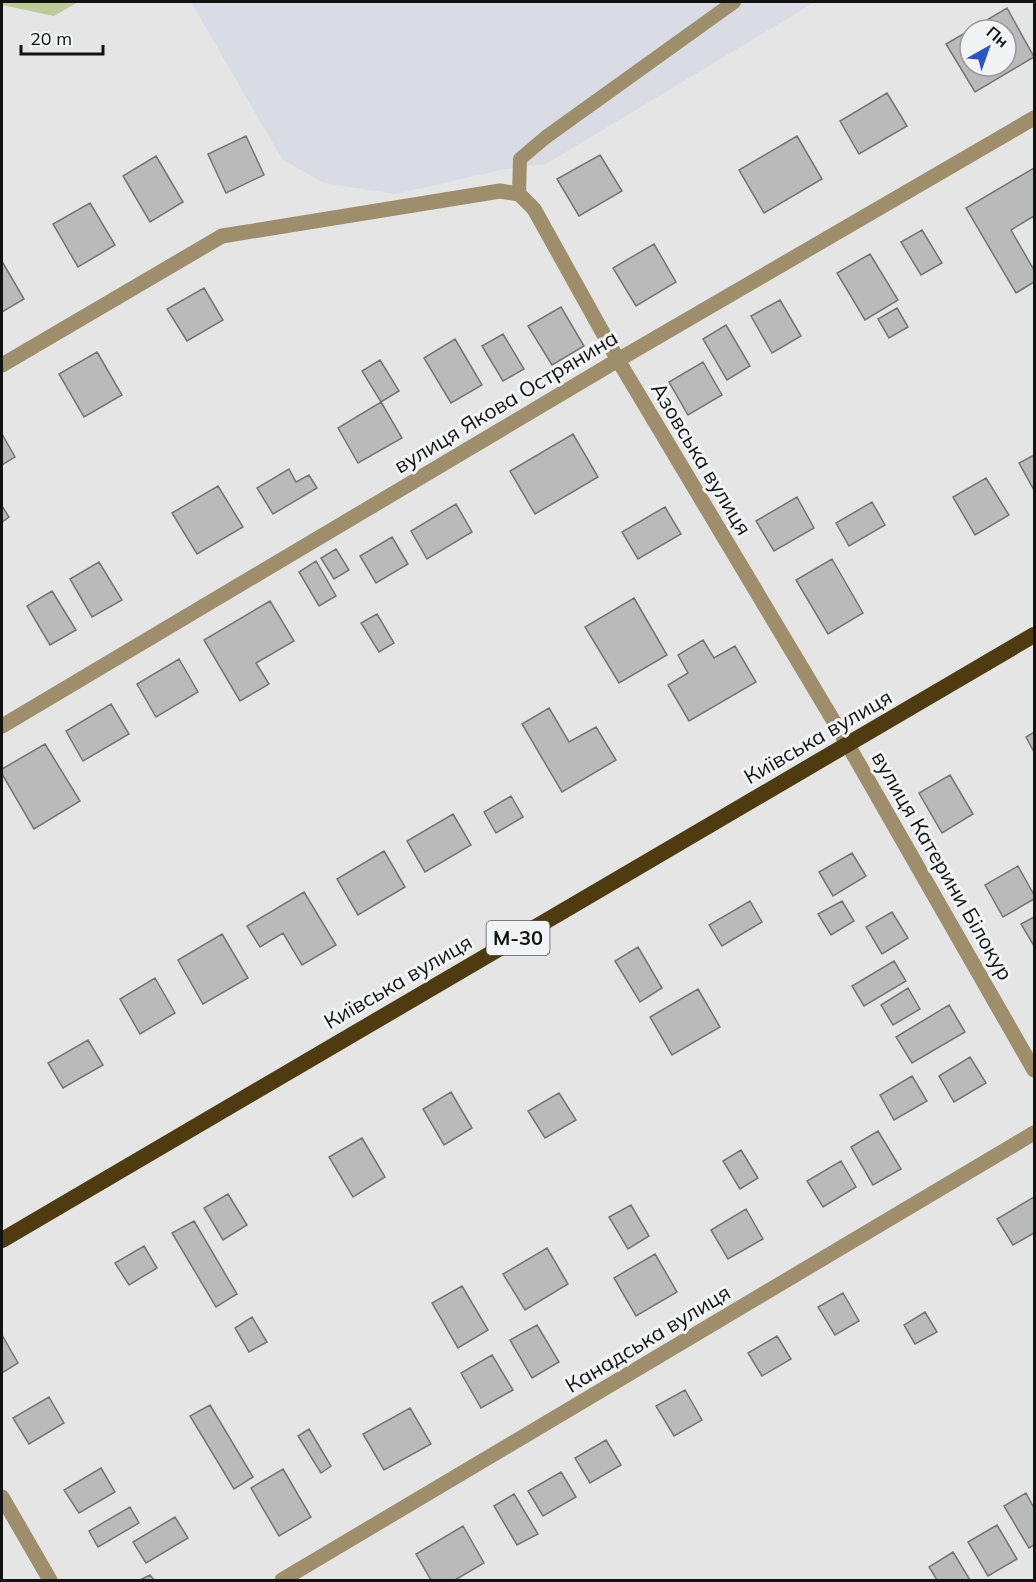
<svg xmlns="http://www.w3.org/2000/svg" width="1036" height="1582" font-family="Mulish,sans-serif">
  <style>
    .built { fill: #dadce5 }
    .green { fill: #bccc98 }
    .building { fill: #bbbabb; stroke: #757475; stroke-width: 1.5 }
    .lines { fill: none; stroke-linecap: round; stroke-linejoin: round }
    .service { stroke: #9e8e6b; stroke-width: 14 }
    .minor { stroke: #9e8e6b; stroke-width: 15 }
    .trunk { stroke: #4e3c10; stroke-width: 16 }
    .labels { text-anchor: middle; stroke-width: 6; stroke-linejoin: round; paint-order: stroke }
    .shield { fill: #f2f3f4; stroke: #545656; stroke-width: 1.5 }
    .shield-label { font-size: 20px; font-weight: bold; fill: #111212 }
    .street-label { font-size: 21px; fill: #111212; stroke: #f2f3f4 }
  </style>
  <rect width="100%" height="100%" fill="#e5e5e6"/>
  <!-- built -->
  <path class="built" d="M191 2H815L546 164 506 169 395 194 324 183 282 159Z"/>
  <!-- green -->
  <path class="green" d="M2 2H78L54 16 2 5Z"/>
  <!-- building -->
  <path class="building" d="M1007 8 1034 57 975 92 946 44 970 30V66H1006V30H970Z
    M887 93 907 126 859 154 840 121Z
    M246 136 264 175 226 193 208 154Z
    M797 136 822 179 764 213 739 170Z
    M600 155 622 191 579 216 557 179Z
    M156 156 183 202 150 222 123 176Z
    M1034 168V216L1011 230 1034 270V282L1016 293 966 208Z
    M90 203 115 245 78 267 53 224Z
    M922 230 942 263 921 275 901 242Z
    M654 244 676 282 636 306 613 268Z
    M870 254 898 300 865 320 837 273Z
    M3 263 24 299 2 312V264Z
    M204 288 223 320 187 341 167 309Z
    M780 300 801 336 772 353 751 316Z
    M561 307 584 346 552 365 528 326Z
    M897 308 908 327 889 338 878 319Z
    M726 325 750 366 727 380 703 339Z
    M503 334 524 369 503 381 482 346Z
    M455 339 482 385 451 403 424 358Z
    M97 352 122 395 84 417 59 374Z
    M380 360 399 391 381 402 362 371Z
    M703 362 722 395 688 415 669 382Z
    M381 402 402 438 358 463 338 428Z
    M2 434 15 457 2 465Z
    M573 434 598 477 535 514 510 471Z
    M1034 455V490L1019 463Z
    M289 469 296 482 309 475 317 488 273 514 257 488Z
    M986 478 1009 515 975 535 953 497Z
    M218 486 243 527 197 554 172 513Z
    M797 497 814 528 774 551 756 521Z
    M872 502 885 525 849 546 836 523Z
    M456 504 472 532 427 559 411 531Z
    M2 506 9 517 2 522Z
    M665 507 681 534 638 559 622 532Z
    M392 537 408 564 376 583 360 556Z
    M336 549 349 570 334 579 321 558Z
    M832 559 863 613 828 634 796 580Z
    M316 561 336 596 319 606 299 572Z
    M99 562 122 600 92 617 70 579Z
    M52 591 76 630 50 645 27 606Z
    M634 598 667 655 619 683 585 627Z
    M270 601 294 641 256 663 269 684 240 701 204 640Z
    M377 614 394 643 379 652 361 623Z
    M703 640 714 658 735 646 756 682 689 721 668 685 688 673 678 655Z
    M179 659 198 692 156 717 137 684Z
    M111 704 129 734 83 761 66 731Z
    M549 708 569 742 596 727 616 760 562 792 522 724Z
    M1034 732V752L1026 737Z
    M45 744 80 801 34 829 2 774V769Z
    M950 775 973 814 942 833 919 793Z
    M511 796 523 817 496 833 484 812Z
    M453 814 471 845 425 872 407 841Z
    M384 851 405 887 358 915 337 879Z
    M852 853 866 876 833 896 819 872Z
    M1018 866 1034 895V899L1003 917 985 885Z
    M304 892 336 945 302 965 283 933 260 947 247 926Z
    M750 901 762 922 722 946 709 925Z
    M842 901 854 921 831 935 818 914Z
    M892 912 908 938 882 954 866 927Z
    M1034 917V946L1021 924Z
    M222 934 248 978 203 1004 178 960Z
    M638 947 662 988 640 1002 615 961Z
    M894 961 906 981 864 1006 852 986Z
    M155 978 175 1013 140 1034 120 999Z
    M908 988 920 1009 893 1025 881 1005Z
    M698 989 720 1027 672 1055 650 1017Z
    M949 1005 965 1032 912 1063 896 1037Z
    M88 1040 103 1065 63 1088 48 1063Z
    M970 1057 986 1083 954 1102 939 1076Z
    M912 1076 927 1101 894 1120 880 1095Z
    M451 1092 472 1128 444 1145 423 1109Z
    M559 1093 576 1120 545 1138 528 1111Z
    M878 1131 901 1169 873 1185 851 1147Z
    M362 1138 385 1177 353 1197 329 1157Z
    M741 1150 758 1178 740 1189 723 1161Z
    M841 1161 856 1187 823 1207 807 1181Z
    M228 1194 247 1225 223 1240 204 1208Z
    M1034 1197V1233L1013 1245 997 1219Z
    M631 1205 649 1236 628 1249 609 1217Z
    M746 1209 763 1239 728 1259 711 1230Z
    M194 1221 237 1294 216 1307 172 1233Z
    M144 1246 157 1268 129 1285 115 1263Z
    M547 1248 568 1284 525 1310 503 1274Z
    M655 1254 677 1292 636 1316 614 1278Z
    M462 1286 488 1330 458 1348 432 1303Z
    M843 1293 859 1321 835 1335 818 1307Z
    M925 1312 937 1332 915 1344 904 1325Z
    M252 1317 267 1342 249 1352 235 1328Z
    M537 1325 559 1362 532 1378 510 1340Z
    M2 1335 18 1363 2 1373Z
    M777 1336 791 1359 762 1376 748 1353Z
    M492 1355 513 1390 481 1408 461 1373Z
    M685 1390 702 1420 674 1436 656 1406Z
    M49 1397 64 1423 29 1444 13 1418Z
    M210 1405 253 1477 234 1489 190 1416Z
    M410 1408 431 1444 384 1470 363 1434Z
    M309 1429 331 1466 321 1473 298 1436Z
    M606 1440 621 1465 590 1483 575 1458Z
    M101 1468 115 1492 79 1513 64 1490Z
    M283 1469 311 1517 279 1536 251 1488Z
    M561 1472 576 1497 543 1516 528 1491Z
    M1026 1493 1034 1508V1545L1029 1548 1004 1506Z
    M514 1494 538 1534 517 1545 494 1506Z
    M130 1507 139 1523 98 1547 89 1531Z
    M175 1517 188 1538 146 1563 133 1542Z
    M997 1525 1017 1559 988 1576 968 1542Z
    M463 1526 484 1563 455 1580H431L416 1554Z
    M953 1552 970 1580H937L929 1567Z
    M150 1575 154 1580H140Z"/>
  <g class="lines">
    <!-- service -->
    <path class="service" d="M519 194 520 159 546 137 734 2"/>
    <!-- minor -->
    <path class="minor" d="M2 365 222 236 500 191 519 194 534 209 618 360 848 745 1034 1070
      M2 726 618 360 1034 118
      M2 1497 50 1580
      M282 1580 1034 1133"/>
    <!-- trunk -->
    <path class="trunk" d="M2 1240 1034 635"/>
  </g>
  <g class="labels">
    <!-- shield labels -->
    <rect class="shield" x="486.5" y="921" width="63" height="34" rx="4.5"/>
    <g class="shield-label">
      <text x="518" y="945">М-30</text>
    </g>
    <!-- street labels -->
    <g class="street-label">
      <text transform="translate(506 402) rotate(-31)" y="7">вулиця Якова Острянина</text>
      <text transform="translate(701 459) rotate(59)" y="7">Азовська вулиця</text>
      <text transform="translate(818 737) rotate(-30)" y="7">Київська вулиця</text>
      <text transform="translate(942 866) rotate(60)" y="7">вулиця Катерини Білокур</text>
      <text transform="translate(398 982) rotate(-30)" y="7">Київська вулиця</text>
      <text transform="translate(648 1339) rotate(-31)" y="7">Канадська вулиця</text>
    </g>
  </g>
  <!-- border -->
  <rect width="1036" height="1582" fill="none" stroke="#111212" stroke-width="6"/>
  <!-- north arrow -->
  <g transform="translate(988 48) rotate(40)"><circle r="28" fill="#f2f3f4" stroke="#98999a" stroke-width="1.5"/>
  <path d="M0-4.5L10 22L0 15L-10 22Z" fill="#2a55c4"/>
  <text y="-9" font-size="16" font-weight="bold" text-anchor="middle" fill="#111212">Пн</text>
  </g>
  <!-- scale -->
  <path d="M21 45v9h82v-9" fill="none" stroke="#111212" stroke-width="3"/>
  <text x="30" y="45" font-size="18" fill="#111212" stroke="#f2f3f4" stroke-width="4.5" paint-order="stroke">20 m</text>
</svg>
